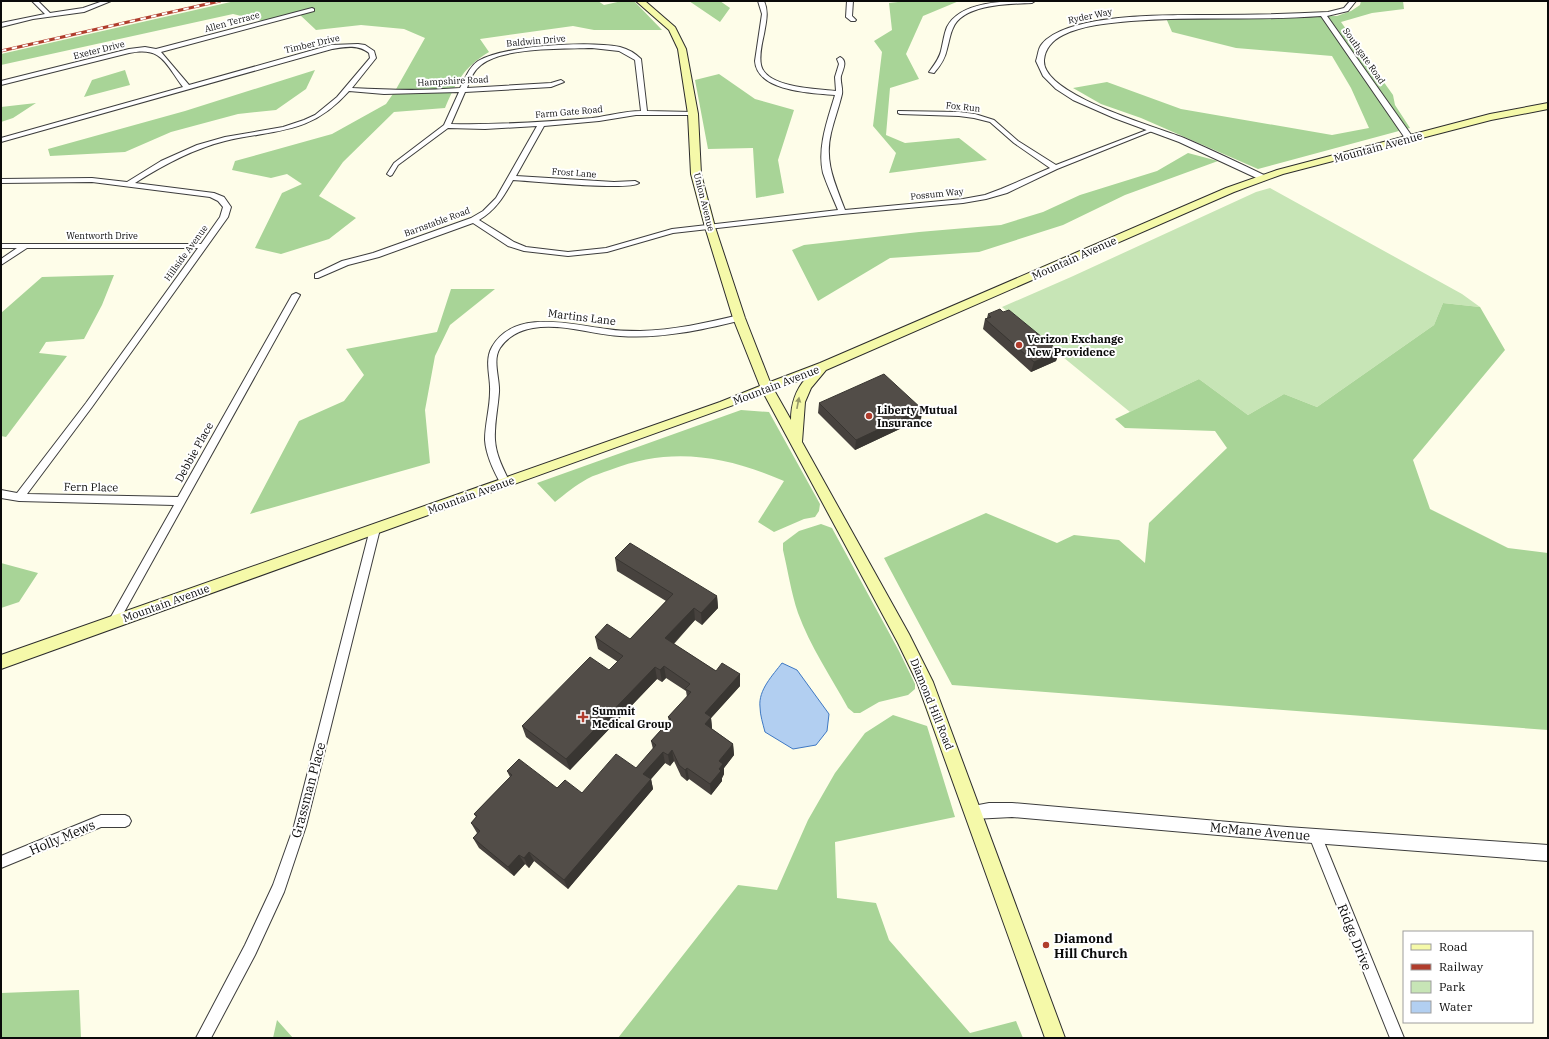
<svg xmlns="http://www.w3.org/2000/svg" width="1549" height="1039" font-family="'IBM Plex Serif',serif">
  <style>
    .green { fill: #c7e5b6 }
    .forest { fill: #a8d497 }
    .water { fill: #b2cff1; stroke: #3e78c3 }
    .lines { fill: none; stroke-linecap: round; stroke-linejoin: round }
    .minor-casing { stroke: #3d3d3d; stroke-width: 2 }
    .tertiary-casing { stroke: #3d3d3d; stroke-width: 2 }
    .secondary-casing { stroke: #2c2c2c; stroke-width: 2 }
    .minor { fill: #fff; fill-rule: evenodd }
    .tertiary { fill: #fff; fill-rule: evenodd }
    .secondary { fill: #f5f9a9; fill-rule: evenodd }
    .rail-casing { stroke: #b03d2d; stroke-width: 3 }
    .rail { stroke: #fff; stroke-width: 2; stroke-dasharray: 5.5; stroke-linecap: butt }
    .wall { fill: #47423e }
    .shaded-wall { fill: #393632 }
    .building { fill: #524d48; stroke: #393632 }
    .oneway { fill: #979969 }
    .poi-dot { fill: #b03d2d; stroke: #fff; stroke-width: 1.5 }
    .labels { text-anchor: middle; stroke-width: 4; stroke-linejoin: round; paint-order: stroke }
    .far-street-label { font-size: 9px; fill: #0a0a0a; stroke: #fff }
    .street-label { font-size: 11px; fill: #0a0a0a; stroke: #fff }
    .poi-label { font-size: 11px; font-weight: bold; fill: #0a0a0a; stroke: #fff; text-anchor: start }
    .near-street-label { font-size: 13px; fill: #0a0a0a; stroke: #fff }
    .near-poi-label { font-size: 13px; font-weight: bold; fill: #0a0a0a; stroke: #fff; text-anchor: start }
  </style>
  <rect width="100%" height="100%" fill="#fefde9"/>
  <!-- green -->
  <path class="green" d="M1270 188 1462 294 1480 307 1443 303 1434 325 1317 407 1284 394 1248 415 1199 379 1130 412 1002 307 1071 277 1256 192Z"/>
  <!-- forest -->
  <path class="forest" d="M235 1H598L604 5 622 1H634L662 30H594L573 26 480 39 489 52C464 67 456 82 445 108L394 112 343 162 319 196 356 218 329 239 281 254 255 248 282 193 302 184 287 174 271 178 232 170 235 161 332 134 386 104 395 91 425 38 404 29 361 25 316 30 298 13 266 22 233 14 1 65V54Z
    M689 1H720L730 8 720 22Z
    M907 1H959L923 16 906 54 919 79 890 88 886 135 905 143 959 138 987 160 889 173 896 153 873 126 882 52 874 41 892 30 889 3Z
    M1361 1H1403L1404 9 1372 13 1341 22 1393 95 1395 105 1410 128 1258 169 1141 118 1101 104 1073 88 1107 82 1181 109 1332 135 1369 128 1351 88 1332 56 1236 48 1172 32 1166 18 1337 16 1351 11 1360 5Z
    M125 70 130 85 84 97 92 80Z
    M315 70 306 89 276 110 238 114 171 132 125 152 50 156 48 149 185 111Z
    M719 74 755 99 794 110 778 160 784 193 756 198 753 148 708 149 695 80Z
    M36 103 13 118 1 122V107Z
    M1188 153 1218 161 1125 195 1063 225 979 252 890 258 818 301 792 250 804 245 919 232 1001 225 1043 212 1080 195 1157 171Z
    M114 275 102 305 84 339 46 342 39 353 67 356 6 437 1 436V313L42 277Z
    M451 289H495L450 325 435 356 425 410 430 463 250 514 299 421 344 401 364 375 346 349 437 332Z
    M1443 303 1480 307 1505 350 1413 460 1430 509 1508 548 1548 553V730L952 685 884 558 986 513 1057 543 1074 535 1119 540 1145 563 1149 523 1227 448 1215 431 1125 428 1115 419 1199 379 1248 415 1284 394 1317 407 1434 325Z
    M741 410 769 412 820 504 819 511 815 517 804 519 774 532 758 522 784 481C725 456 672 446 610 470 602 473 594 475 587 479 576 485 565 494 555 502L537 483Z
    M821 524 832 528 899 651 915 684V689L908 695 879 702 860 713H854L848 708C831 677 810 646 798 613 791 592 788 571 783 550V543L799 531Z
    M1 563 38 573 19 602 1 608Z
    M893 715 927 726 955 817 835 842 837 898 876 903 889 940 970 1033 1016 1021 1023 1038H618L738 885 777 890 808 820 835 773 865 733Z
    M79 990 81 1038H1V993Z
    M277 1020 293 1038H273Z"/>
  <!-- water -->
  <path class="water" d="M782 663 797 670 829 714 827 731 816 745 793 749 765 732C763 724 760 715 760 707 758 690 773 675 782 663Z"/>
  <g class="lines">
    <defs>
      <path id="minor" d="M32 1H38L50 13 83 8 103 1H111L84 12 33 19 1 27V23L45 14Z
        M758 1H764C769 12 766 22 764 34 762 43 759 55 761 65 766 88 817 89 836 91L835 77 839 64 837 59 840 57C848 61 843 69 841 76 840 82 843 88 842 94 839 107 834 120 831 133 824 162 835 183 845 210L963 199 985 195 1001 189 1050 168 1014 143 990 122 974 118 959 116 900 114 898 113V111L959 112 975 114 994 120 1018 141 1056 165 1152 128 1157 129 1057 169 1007 193 986 199 963 203 842 214 673 233 607 252 568 256 524 251 508 246 473 223 379 257 348 265 318 278H315V274L342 261 373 253 471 218 483 211 496 198 537 126 485 129 448 128 398 165 392 175 390 176 387 174 394 163 444 125 459 92 384 94 349 91C310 135 277 129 225 141 193 149 163 165 135 183L214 193 224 197 231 207 228 217 92 407 27 494 178 497 292 295 296 293 300 295 117 625 113 627 109 625 108 622 174 505 19 501 1 498V490L17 493 86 403 198 248H27L1 265V259L17 248H1V244H201L220 217 223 207 218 201 210 197 92 182 1 183V179L92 178 127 182 161 161 197 145 225 137 283 127 304 120 315 115 337 97 370 58 369 53C358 44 344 47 332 49L1 142V138L183 87C165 63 162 46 129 53L1 85V81L129 49 145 47 156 49 312 8 314 9V11L161 52 189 85 331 45 358 44 365 45 374 51 376 58 352 88C388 90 424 91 460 88 465 79 469 67 478 61 506 45 589 41 620 47 628 49 635 53 641 59L647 111 693 112 696 114 695 115H636L599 121 544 126 516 176 614 182 635 181 639 183C629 191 532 181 513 180 504 196 496 210 479 220L514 242 526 247 568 252 606 248 672 229 838 210C833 198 827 185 823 173 817 147 828 119 835 95 813 93 757 92 755 61L762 14ZM592 48 619 51 635 60 641 111C625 111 608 116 592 118 545 122 498 125 451 124L465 92 551 87 564 82 561 80 551 83 467 88C470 80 473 71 481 65 502 47 565 49 592 48Z
        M847 1H853L852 16 856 20 855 21H851L846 17Z
        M1035 1 1032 3C1009 4 963 4 953 28 950 34 949 42 947 49 945 59 940 66 934 73L929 72C934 65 939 59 941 51 943 43 944 34 947 27 961 0 1008 1 1035 1Z
        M739 315 743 318 742 320C702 330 661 339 620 336 591 334 561 323 533 328 520 330 507 337 500 348 492 360 500 379 499 392 498 408 494 424 495 440 496 456 504 470 510 483L505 487 502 486C494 472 486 455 485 440 485 424 490 408 490 392 491 377 484 361 492 347 514 308 572 325 607 329 618 331 629 331 640 331 674 330 706 323 739 315Z
        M375 525 379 526 380 529 306 826 284 892 255 955 211 1038H196L245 945 273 885 294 826 370 529 371 526Z
        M101 815H125L129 817 131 821 129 825 125 827H101L1 868V856Z
        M1315 830 1320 832 1404 1038H1390L1309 836 1310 832Z"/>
      <path id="tertiary" d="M1350 1H1356L1348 11 1327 16 1414 139 1413 141H1407L1321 16C1257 21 1194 16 1131 21 1109 23 1083 25 1063 35 1053 40 1045 48 1044 60 1041 95 1157 127 1184 138 1212 150 1239 163 1266 176L1267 178 1263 181 1179 142 1114 118 1073 100 1056 89 1043 76 1036 61C1038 56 1038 48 1042 44 1068 12 1176 15 1216 15 1253 15 1291 14 1328 12L1344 8Z
        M989 803H1012L1287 827 1548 845V861L1287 841 1012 817 973 819 968 817 965 812 968 807Z"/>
      <path id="secondary" d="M636 1H645L675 27 686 49 698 114 701 174 715 227 745 318 770 382 820 363 1226 188 1277 170 1490 114 1548 103V109L1491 120 1283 174 1234 192 826 370 811 388 805 402 802 442 909 634 933 682 1065 1038H1045L917 682 898 643 764 394 1 669V655L720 402 760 386 733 318 705 227 691 174 688 114 678 49 669 30ZM806 378C795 391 791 404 791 420L774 390Z"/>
    </defs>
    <!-- minor casing -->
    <use href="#minor" class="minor-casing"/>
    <!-- tertiary casing -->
    <use href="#tertiary" class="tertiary-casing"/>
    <!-- secondary casing -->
    <use href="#secondary" class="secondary-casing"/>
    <!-- minor -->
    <use href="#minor" class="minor"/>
    <!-- tertiary -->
    <use href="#tertiary" class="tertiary"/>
    <!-- secondary -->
    <use href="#secondary" class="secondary"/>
    <defs>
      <path id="rail" d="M1 51 220 1"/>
    </defs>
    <!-- rail casing -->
    <use href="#rail" class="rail-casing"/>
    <!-- rail -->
    <use href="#rail" class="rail"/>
  </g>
  <!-- wall -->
  <path class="wall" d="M1003 312 1059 351 1056 361 1031 372 983 329 985 319 987 318 988 314Z
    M819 403 922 409 921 419 855 450 818 413Z
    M615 558 717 596 718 608 702 625 695 620 674 644 716 671 740 674V686L711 718 712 728V729L733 744 734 755 724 768V774L722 778V781L711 795 689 779 687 781 681 776 674 761 670 766 665 763 651 779 653 789 568 889 534 861 529 868 525 864 514 876 479 848 473 838 477 833 471 823 476 817 474 814 510 777 507 771 557 788 582 793 636 768 653 749 651 741 669 721 668 717 687 697 686 691 666 678 662 682 657 679 570 770 526 737 522 726 609 670 618 662 598 649 595 637 630 639 666 601 617 571Z"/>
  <!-- shaded-wall -->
  <path class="shaded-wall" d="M1059 351 1056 361 1031 372 1034 362Z
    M922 409 921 419 855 450 856 440Z
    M717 596 718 608 702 625 701 613Z
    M694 608 695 620 667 650 665 638Z
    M664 666 666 678 662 682 660 670Z
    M655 667 657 679 570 770 566 759Z
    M740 674V686L711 718 712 728 706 736 705 724V713Z
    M733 744 734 755 724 768V774L722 778V781L711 795 710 784 719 761Z
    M672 750 674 761 670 766 668 755Z
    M663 752 665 763 651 779 653 789 568 889 564 880 643 774Z
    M687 768 689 779 687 781 685 770Z
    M529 852 534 861 529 868 524 858Z
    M519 855 525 864 514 876 508 867Z"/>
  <!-- building -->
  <path class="building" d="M1000 309 1003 312 1009 310 1059 351 1034 362 985 319 991 317 988 314Z
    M884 374 922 409 856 440 819 403Z
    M630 543 717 596 701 613 694 608 665 638 716 671 722 663 740 674 705 713 711 717 705 724 733 744 719 761 723 764 719 769 721 771 710 784 687 768 685 770 679 765 672 750 668 755 663 752 643 774 651 779 564 880 529 852 524 858 519 855 508 867 473 838 480 831 471 823 477 816 474 814 512 775 507 771 519 759 557 788 565 780 582 793 616 754 636 768 656 745 651 741 671 719 668 717 691 692 685 689 690 684 664 666 660 670 655 667 566 759 522 726 590 657 609 670 623 656 595 637 607 624 630 639 673 594 615 558Z"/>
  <!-- one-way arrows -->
  <defs><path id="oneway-solid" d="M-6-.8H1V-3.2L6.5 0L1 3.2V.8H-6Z"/></defs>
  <use class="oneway" href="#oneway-solid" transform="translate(798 403) rotate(-79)"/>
  <!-- markers -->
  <g class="poi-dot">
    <circle cx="1019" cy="345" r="4"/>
    <circle cx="869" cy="416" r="4"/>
    <path d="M581 711h4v4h4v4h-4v4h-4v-4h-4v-4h4z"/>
    <circle cx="1046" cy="945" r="4"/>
  </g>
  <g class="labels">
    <!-- far-street labels -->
    <g class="far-street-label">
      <text transform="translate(1090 16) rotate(-12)" y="3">Ryder Way</text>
      <text transform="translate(232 22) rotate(-15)" y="3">Allen Terrace</text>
      <text transform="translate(536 41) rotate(-5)" y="3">Baldwin Drive</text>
      <text transform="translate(312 44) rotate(-13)" y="3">Timber Drive</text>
      <text transform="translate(99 50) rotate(-14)" y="3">Exeter Drive</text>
      <text transform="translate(1364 56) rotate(55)" y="3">Southgate Road</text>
      <text transform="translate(453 81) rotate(-3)" y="3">Hampshire Road</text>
      <text transform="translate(963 107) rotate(6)" y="3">Fox Run</text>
      <text transform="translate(569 112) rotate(-5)" y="3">Farm Gate Road</text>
      <text transform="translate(574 173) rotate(4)" y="3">Frost Lane</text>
      <text transform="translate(937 194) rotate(-6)" y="3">Possum Way</text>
      <text transform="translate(704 202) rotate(76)" y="3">Union Avenue</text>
      <text transform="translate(437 222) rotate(-20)" y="3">Barnstable Road</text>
      <text x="102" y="239">Wentworth Drive</text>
      <text transform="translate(186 253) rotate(-54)" y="3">Hillside Avenue</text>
    </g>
    <!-- street labels -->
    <g class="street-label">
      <text transform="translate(1378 147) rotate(-15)" y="4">Mountain Avenue</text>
      <text transform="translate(1074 258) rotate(-24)" y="4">Mountain Avenue</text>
      <text transform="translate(582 317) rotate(7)" y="4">Martins Lane</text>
      <text transform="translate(776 385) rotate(-21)" y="4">Mountain Avenue</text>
      <text transform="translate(194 452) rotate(-61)" y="4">Debbie Place</text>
      <text transform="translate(91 487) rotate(1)" y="4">Fern Place</text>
      <text transform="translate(471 495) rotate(-20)" y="4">Mountain Avenue</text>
      <text transform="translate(166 603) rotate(-20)" y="4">Mountain Avenue</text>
      <text transform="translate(932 704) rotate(68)" y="4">Diamond Hill Road</text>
    </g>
    <!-- poi labels -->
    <g class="poi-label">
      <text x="1027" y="343">Verizon Exchange<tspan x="1027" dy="13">New Providence</tspan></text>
      <text x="877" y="414">Liberty Mutual<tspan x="877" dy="13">Insurance</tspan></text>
      <text x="592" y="715">Summit<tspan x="592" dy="13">Medical Group</tspan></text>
    </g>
    <!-- near-street labels -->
    <g class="near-street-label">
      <text transform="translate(308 790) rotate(-75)" y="5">Grassman Place</text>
      <text transform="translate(1260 831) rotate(5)" y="5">McMane Avenue</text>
      <text transform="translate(62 837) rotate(-23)" y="5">Holly Mews</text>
      <text transform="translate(1355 937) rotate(68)" y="5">Ridge Drive</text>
    </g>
    <!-- near-poi labels -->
    <g class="near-poi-label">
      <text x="1054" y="943">Diamond<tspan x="1054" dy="15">Hill Church</tspan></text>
    </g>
  </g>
  <!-- border -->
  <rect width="1549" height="1039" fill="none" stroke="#0a0a0a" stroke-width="4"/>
  <!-- legend -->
  <rect x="1403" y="931" width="130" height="92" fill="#ffffff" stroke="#9d9d9d"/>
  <rect x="1411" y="944" width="20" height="6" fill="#f5f9a9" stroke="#9d9d9d"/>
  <text x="1439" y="951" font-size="12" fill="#0a0a0a">Road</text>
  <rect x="1411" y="964" width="20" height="6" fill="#b03d2d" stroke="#9d9d9d"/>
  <text x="1439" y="971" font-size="12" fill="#0a0a0a">Railway</text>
  <rect x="1411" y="981" width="20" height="12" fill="#c7e5b6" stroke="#9d9d9d"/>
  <text x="1439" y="991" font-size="12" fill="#0a0a0a">Park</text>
  <rect x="1411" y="1001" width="20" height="12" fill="#b2cff1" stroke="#9d9d9d"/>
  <text x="1439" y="1011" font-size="12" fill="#0a0a0a">Water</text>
</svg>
